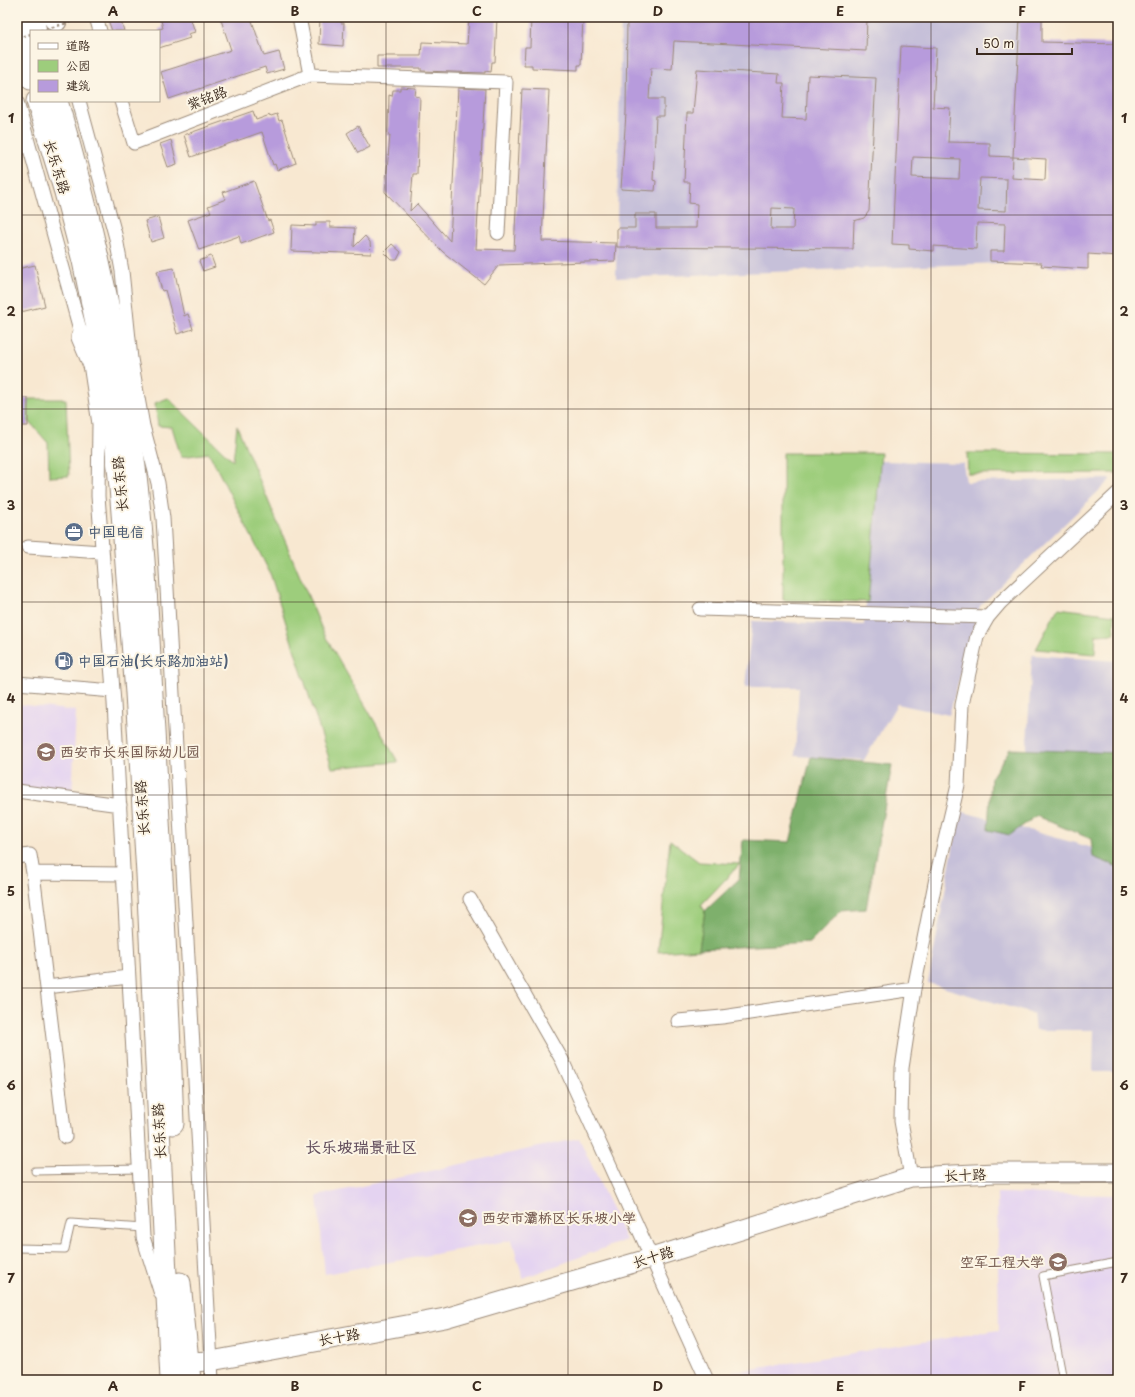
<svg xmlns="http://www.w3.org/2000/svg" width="1135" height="1397" font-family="'Playpen Sans','LXGW WenKai TC',sans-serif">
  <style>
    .built { fill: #e4d3f1 }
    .industrial { fill: #c6c0d9 }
    .green { fill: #9dcd7c; stroke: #6c7c4d }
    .forest { fill: #7eb06c; stroke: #5c6d45 }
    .building { fill: #b79bdc; fill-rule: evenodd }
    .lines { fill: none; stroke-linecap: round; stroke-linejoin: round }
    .lane-casing { stroke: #9a8978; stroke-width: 9 }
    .street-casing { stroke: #9a8978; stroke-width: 15 }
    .secondary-casing { stroke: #9a8978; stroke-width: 21 }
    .primary-casing { stroke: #9a8978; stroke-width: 23 }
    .lane { stroke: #fff; stroke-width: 7 }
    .street { stroke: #fff; stroke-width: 13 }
    .secondary { stroke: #fff; stroke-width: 19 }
    .primary { stroke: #fff; stroke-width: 21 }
    .path-bridge { stroke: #9a8978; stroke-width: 2.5; stroke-dasharray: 3 3; stroke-linecap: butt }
    .grid { fill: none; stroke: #3b2a1e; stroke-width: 1; stroke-opacity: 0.55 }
    .labels { text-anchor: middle; stroke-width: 4; stroke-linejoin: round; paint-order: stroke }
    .street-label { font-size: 14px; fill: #3b2a1e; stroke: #fcf5e5 }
    .service-label { font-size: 14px; font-weight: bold; fill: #4e5e75; stroke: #fcf5e5; text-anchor: start }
    .education-label { font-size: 14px; font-weight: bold; fill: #785e54; stroke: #fcf5e5; text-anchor: start }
    .quarter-label { font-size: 16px; font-weight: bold; fill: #665260; stroke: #fcf5e5 }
    .neatline { fill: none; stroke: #3b2a1e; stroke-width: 1.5 }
    .grid-label { font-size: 13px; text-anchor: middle; font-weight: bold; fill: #3b2a1e }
  </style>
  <rect width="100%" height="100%" fill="#fcf5e5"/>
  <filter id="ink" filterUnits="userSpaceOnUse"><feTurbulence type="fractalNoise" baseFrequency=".025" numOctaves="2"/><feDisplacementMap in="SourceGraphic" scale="8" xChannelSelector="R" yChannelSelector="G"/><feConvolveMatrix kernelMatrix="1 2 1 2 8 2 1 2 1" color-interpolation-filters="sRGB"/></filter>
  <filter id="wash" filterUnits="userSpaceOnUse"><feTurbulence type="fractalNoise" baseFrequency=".012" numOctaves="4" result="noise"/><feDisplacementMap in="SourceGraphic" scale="16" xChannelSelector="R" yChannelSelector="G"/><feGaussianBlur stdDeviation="0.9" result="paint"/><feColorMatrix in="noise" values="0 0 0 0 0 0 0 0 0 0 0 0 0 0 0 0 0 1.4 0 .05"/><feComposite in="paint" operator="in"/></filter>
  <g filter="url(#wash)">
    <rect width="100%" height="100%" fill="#f8e8d1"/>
    <!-- built -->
    <path class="built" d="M17 704 76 711 72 799 17 794Z
      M579 1138 626 1240 523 1278 512 1240 325 1274 317 1196Z
      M997 1193 1118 1195V1380H735L732 1372 999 1330Z"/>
    <!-- industrial -->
    <path class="industrial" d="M621 17H1008L1034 19 1025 262 616 278Z
      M880 461 963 463 966 482 1111 479 980 606 949 715 897 704 864 760 795 756 799 687H745L752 621 864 625Z
      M1032 655 1118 661V761L1026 763Z
      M960 811 1118 855V1072H1093L1094 1030H1035L1033 1014 928 983Z"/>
    <!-- green -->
    <path class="green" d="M168 398 233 461 237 426 324 634 398 762 332 768 270 573 209 453 181 457 172 427 158 426 155 403Z
      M28 399H66L69 476 49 477 48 443 27 419Z
      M783 453H881L868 602 783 600Z
      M967 453 1118 454V473L968 474Z
      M1058 608 1115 615 1114 634 1096 635 1095 654 1036 649Z
      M670 840 699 862 740 864 701 905 705 911 699 949 658 952Z"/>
    <!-- forest -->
    <path class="forest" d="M1010 749 1118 753V867L1093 857 1091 839 1036 816 1010 835 988 830 991 778Z
      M811 757 892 765 866 909 841 911 810 943 699 949 705 911 739 879 743 840 790 842Z"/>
    <g id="blocks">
      <!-- building -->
      <path class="building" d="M107 17H120L124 31H112Z
        M160 17H190L195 32 188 34 190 38 159 48V29L163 28Z
        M220 17H243L244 20 251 18 264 56 279 52 284 69 267 74 265 67 169 99 161 72 231 50Z
        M320 17H342L341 23H344L343 46 319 44Z
        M469 17H497L495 62H492L491 72 485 71V73L421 71V68H377V56H421L422 42 467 44Z
        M531 17H583L581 65H578V70L532 68V65H524L525 47H530Z
        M627 17H867L866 51 674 41 672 69 651 68 649 99H664V116H656L653 180 656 181 655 191 621 189 626 113Z
        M1020 17 1042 18V42L1118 44V256L1088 254V269L1041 266 1042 263 990 261V251H1004L1005 224 977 223 976 249 934 246V251L909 249V245L892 244 901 46 936 48 933 107 950 108 948 142 990 143V156L1013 157 1012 178 1045 180 1046 159 1013 157ZM913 157 960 159 959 179 912 177ZM980 178 1007 179 1006 211 978 210Z
        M697 69 779 74 778 83H784L782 118 806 119 808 75 876 78 869 211 864 218 854 221 853 249 617 247V228H635V214H656V228H696L697 204 689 203 690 182H684L687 113H693ZM772 208 794 209 793 229H771Z
        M400 87 416 88 415 96 420 97 417 174H413L410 211 417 204 450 241 458 88 485 89 476 249 514 250 522 89 549 90 542 241 616 243 615 261 499 265 484 284 443 252 385 192 390 135 388 136 389 95 392 96 393 90H400Z
        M253 111 256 120 270 115 271 116 277 114 279 121 282 120 296 163 277 170 275 164 273 165 262 132 191 157 184 135Z
        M358 126 370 147 358 153 347 133Z
        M171 140 177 164 168 167 160 144Z
        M254 181 268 221 270 220 274 232 241 244 239 236 199 250 188 220 211 212 208 206 226 199 223 192Z
        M158 217 164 238 151 242 145 221Z
        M316 222H330V227L355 228 354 247 365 236 370 242 371 254 291 251 292 225 316 226Z
        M392 244 401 252 397 260H392L384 252Z
        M211 256 215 267 203 271 199 261Z
        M35 265 45 306 17 313V269Z
        M174 268 184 316 188 314 193 329 177 334 165 290 162 291 157 271Z
        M17 398H28V426H17Z"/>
    </g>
  </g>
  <g filter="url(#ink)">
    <use href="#blocks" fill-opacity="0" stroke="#9a8978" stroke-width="1"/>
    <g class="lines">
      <defs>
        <path id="lane" d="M35 1171 140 1169
          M17 1248 65 1249 71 1223 143 1228
          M1063 1380 1043 1276 1118 1262"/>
        <path id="street" d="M96 17 100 31
          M299 17 310 75
          M79 101 116 238 122 271 131 359 143 426 158 483 163 518 212 1380
          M121 101 134 143 310 75 506 82 498 233
          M17 102 84 344
          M90 364 99 424 98 496 114 703 143 1237 161 1294
          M28 547 102 552
          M700 609 988 617
          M17 683 113 691
          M17 791 120 805
          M17 857 30 855 33 873 123 874
          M33 873 65 1137
          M470 899 562 1060 707 1380
          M47 987 128 977
          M678 1021 722 1017 914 989
          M911 1177 901 1121 902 1068 914 989 936 878 958 785 962 705 977 636 988 617 1000 603 1118 493"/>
        <path id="secondary" d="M188 1362 211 1361 445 1318 651 1258 911 1177 995 1173H1118"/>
        <path id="primary" d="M32 17 36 31
          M53 17 56 21
          M17 29 31 79
          M37 101 65 192 83 261 98 332 113 421 120 487 136 693 147 874 171 1380
          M57 101C89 209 114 319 130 430 144 524 148 620 153 714 161 851 168 987 173 1124
          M82 337 97 372
          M180 1283 190 1380"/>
      </defs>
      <!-- lane casing -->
      <use href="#lane" class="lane-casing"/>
      <!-- street casing -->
      <use href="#street" class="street-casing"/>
      <!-- secondary casing -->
      <use href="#secondary" class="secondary-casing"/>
      <!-- primary casing -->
      <use href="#primary" class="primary-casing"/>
      <!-- lane -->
      <use href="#lane" class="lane"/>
      <!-- street -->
      <use href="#street" class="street"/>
      <!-- secondary -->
      <use href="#secondary" class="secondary"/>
      <!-- primary -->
      <use href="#primary" class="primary"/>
      <!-- path-bridge -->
      <path class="path-bridge" d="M40 31 70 22
        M17 38 31 34"/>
    </g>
  </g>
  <!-- grid -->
  <path class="grid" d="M204 17V1380M386 17V1380M568 17V1380M749 17V1380M931 17V1380M17 215H1118M17 409H1118M17 602H1118M17 795H1118M17 988H1118M17 1182H1118"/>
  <!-- icons -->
  <defs>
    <symbol id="office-disc" viewBox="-11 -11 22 22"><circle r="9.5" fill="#5c6f8a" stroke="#fcf5e5"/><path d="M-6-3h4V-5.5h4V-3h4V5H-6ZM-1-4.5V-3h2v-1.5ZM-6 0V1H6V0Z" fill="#fff"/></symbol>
    <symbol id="fuel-disc" viewBox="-11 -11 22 22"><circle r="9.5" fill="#5c6f8a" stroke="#fcf5e5"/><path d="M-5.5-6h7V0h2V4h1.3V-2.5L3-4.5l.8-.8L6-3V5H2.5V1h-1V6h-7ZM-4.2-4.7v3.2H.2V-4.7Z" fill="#fff"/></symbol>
    <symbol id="school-disc" viewBox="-11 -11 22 22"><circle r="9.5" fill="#8d6e63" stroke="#fcf5e5"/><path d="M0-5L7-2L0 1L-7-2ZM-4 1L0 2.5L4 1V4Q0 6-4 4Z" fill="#fff"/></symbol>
    <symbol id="university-disc" viewBox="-11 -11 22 22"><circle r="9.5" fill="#8d6e63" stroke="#fcf5e5"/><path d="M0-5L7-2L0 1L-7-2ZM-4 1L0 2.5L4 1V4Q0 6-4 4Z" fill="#fff"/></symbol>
  </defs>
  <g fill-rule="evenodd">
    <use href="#office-disc" x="63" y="521" width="22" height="22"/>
    <use href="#fuel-disc" x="53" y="650" width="22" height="22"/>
    <use href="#school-disc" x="35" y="741" width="22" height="22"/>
    <use href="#school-disc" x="457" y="1207" width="22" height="22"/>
    <use href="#university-disc" x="1047" y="1251" width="22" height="22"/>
  </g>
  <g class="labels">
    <!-- street labels -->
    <g class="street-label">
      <text transform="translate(207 98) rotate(-21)" y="5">紫铭路</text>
      <text transform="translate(57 167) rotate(73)" y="5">长乐东路</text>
      <text transform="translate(120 484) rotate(-95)" y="5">长乐东路</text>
      <text transform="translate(142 808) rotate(-94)" y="5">长乐东路</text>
      <text transform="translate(159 1131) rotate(-93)" y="5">长乐东路</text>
      <text transform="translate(965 1175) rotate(-2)" y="5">长十路</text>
      <text transform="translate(653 1257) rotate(-17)" y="5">长十路</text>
      <text transform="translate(339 1337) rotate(-10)" y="5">长十路</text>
    </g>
    <!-- service labels -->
    <g class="service-label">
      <text x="88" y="537">中国电信</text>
      <text x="78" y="666">中国石油(长乐路加油站)</text>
    </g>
    <!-- education labels -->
    <g class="education-label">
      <text x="60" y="757">西安市长乐国际幼儿园</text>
      <text x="482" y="1223">西安市灞桥区长乐坡小学</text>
      <text x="1044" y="1267" text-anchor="end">空军工程大学</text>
    </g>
    <!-- quarter labels -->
    <g class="quarter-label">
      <text x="361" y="1153">长乐坡瑞景社区</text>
    </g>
  </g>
  <!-- margin -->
  <rect width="1135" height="1397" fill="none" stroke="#fcf5e5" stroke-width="44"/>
  <!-- legend -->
  <rect x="30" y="30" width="130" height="72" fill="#fcf5e5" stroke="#afa495"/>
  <rect x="38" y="43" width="20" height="6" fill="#ffffff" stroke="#afa495"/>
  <text x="66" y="50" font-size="12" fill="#3b2a1e">道路</text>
  <rect x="38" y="60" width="20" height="12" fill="#9dcd7c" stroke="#afa495"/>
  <text x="66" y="70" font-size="12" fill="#3b2a1e">公园</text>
  <rect x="38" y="80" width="20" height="12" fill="#b79bdc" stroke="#afa495"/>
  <text x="66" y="90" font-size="12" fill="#3b2a1e">建筑</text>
  <!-- scale -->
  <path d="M977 48v6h95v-6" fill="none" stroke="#3b2a1e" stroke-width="2"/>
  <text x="983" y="48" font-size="12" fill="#3b2a1e" stroke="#fcf5e5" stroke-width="3" paint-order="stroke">50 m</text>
  <rect x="22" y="22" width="1091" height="1353" class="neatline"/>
  <g class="grid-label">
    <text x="113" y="16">A</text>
    <text x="295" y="16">B</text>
    <text x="477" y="16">C</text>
    <text x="658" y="16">D</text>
    <text x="840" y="16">E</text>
    <text x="1022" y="16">F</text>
    <text x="11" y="123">1</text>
    <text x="1124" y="123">1</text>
    <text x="11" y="316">2</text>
    <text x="1124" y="316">2</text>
    <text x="11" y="510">3</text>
    <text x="1124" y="510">3</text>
    <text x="11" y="703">4</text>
    <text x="1124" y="703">4</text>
    <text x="11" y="896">5</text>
    <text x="1124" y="896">5</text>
    <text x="11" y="1090">6</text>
    <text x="1124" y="1090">6</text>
    <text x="11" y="1283">7</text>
    <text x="1124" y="1283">7</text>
    <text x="113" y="1391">A</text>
    <text x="295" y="1391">B</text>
    <text x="477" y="1391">C</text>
    <text x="658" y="1391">D</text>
    <text x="840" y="1391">E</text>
    <text x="1022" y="1391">F</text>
  </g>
</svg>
